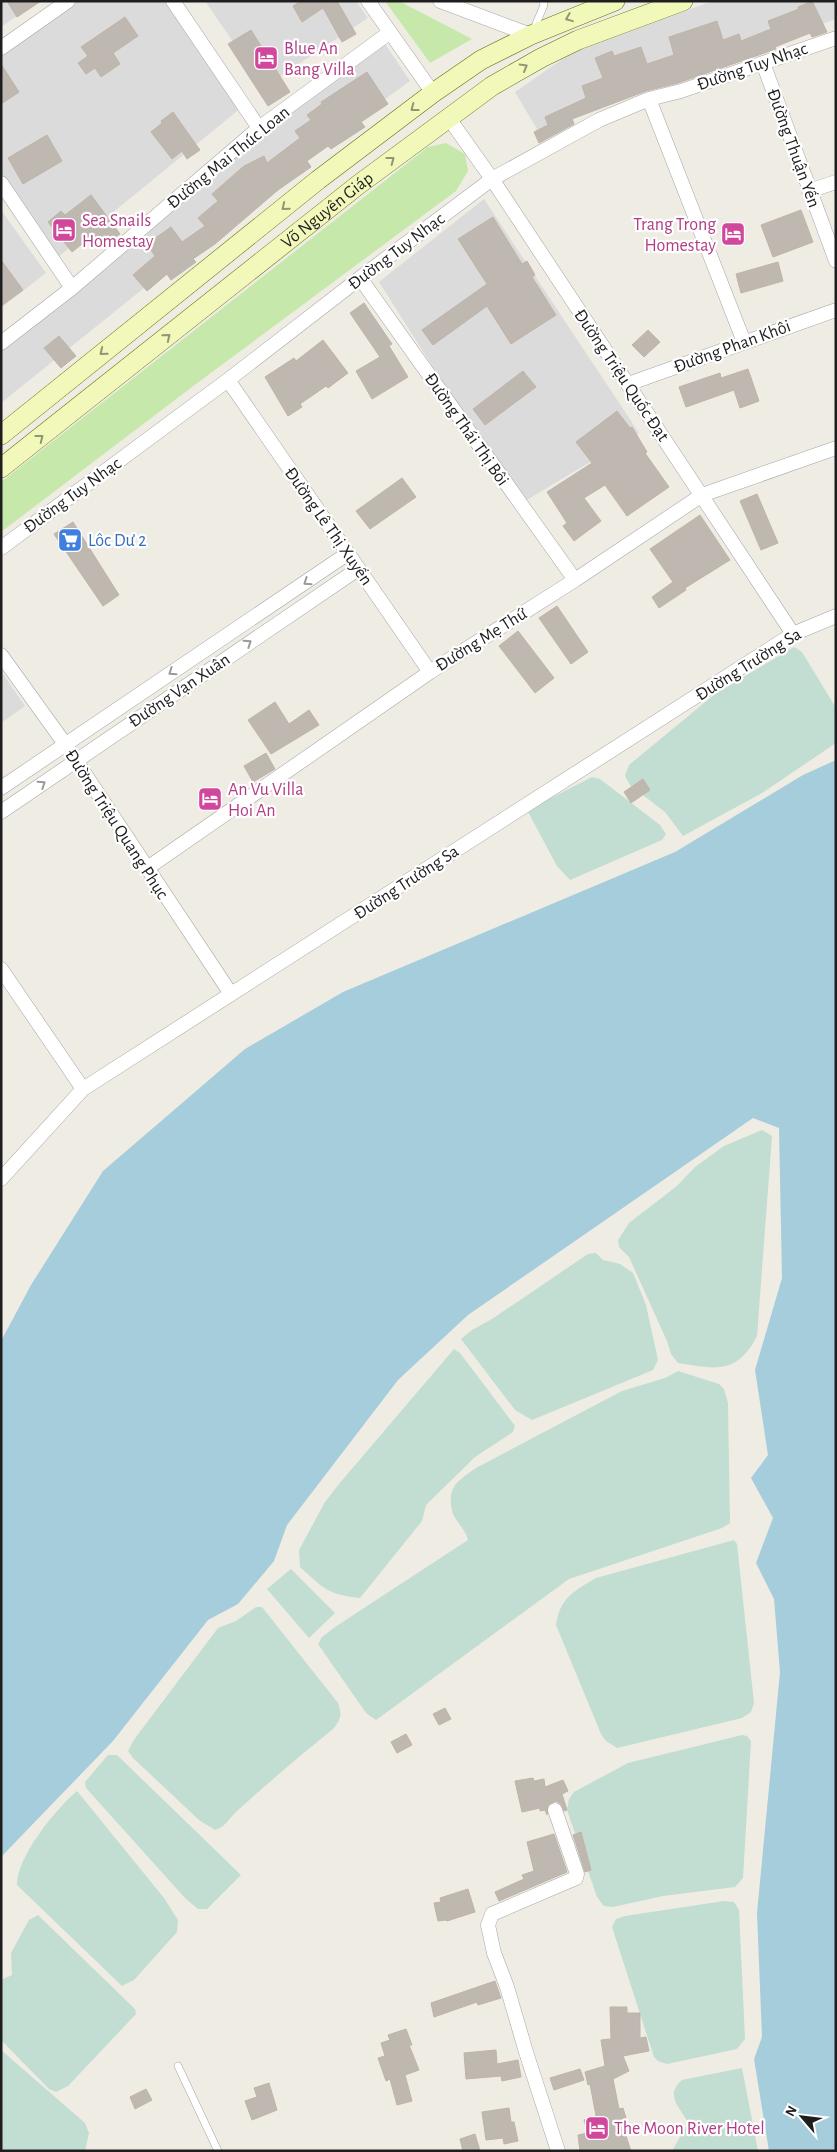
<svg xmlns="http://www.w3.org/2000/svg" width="837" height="2152" font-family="'Alegreya Sans',sans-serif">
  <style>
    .residential { fill: #dcdbdb }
    .grass { fill: #c6e8ab }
    .wetland { fill: #c2ddd1 }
    .water { fill: #a5cddc }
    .building { fill: #bfb8b1; stroke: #c0b3a7 }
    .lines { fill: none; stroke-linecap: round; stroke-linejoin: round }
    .service-casing { stroke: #a5a5a5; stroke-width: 8 }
    .minor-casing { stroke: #a5a5a5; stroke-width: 15 }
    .secondary-casing { stroke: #627307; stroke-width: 20 }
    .service { stroke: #fff; stroke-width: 7 }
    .minor { stroke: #fff; stroke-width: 14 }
    .secondary { stroke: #f2f8b9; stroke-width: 19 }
    .oneway { stroke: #939673 }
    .oneway2 { stroke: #9a9a9a }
    .labels { text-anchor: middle; stroke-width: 4.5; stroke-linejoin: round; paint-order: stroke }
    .hotel-label { font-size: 18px; fill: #b23c85; stroke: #fff; text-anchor: start }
    .street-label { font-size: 18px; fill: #1e1e1e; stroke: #fff }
    .shop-label { font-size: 18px; fill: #366cbe; stroke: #fff; text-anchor: start }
  </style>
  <rect width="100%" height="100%" fill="#efece4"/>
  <!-- residential -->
  <path class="residential" d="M1 1H39L1 27Z
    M61 1H173L247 103 57 258 1 176V45Z
    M205 1H356L368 18 264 87Z
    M713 1H836V19L603 101 541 136 515 92 577 49Z
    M381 38 410 81 322 145 1 403V338Z
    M484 199 639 433 520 504 379 282Z
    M1 210 46 273 1 308Z
    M1 671 25 706 1 723Z"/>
  <!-- grass -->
  <path class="grass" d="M385 1H399L472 39 430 63Z
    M446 143 465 154 468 171 456 191 196 384 1 532V482L428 147Z"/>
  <!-- wetland -->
  <path class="wetland" d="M794 647 802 652 836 708V743L762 793 683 836 665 812 630 785 625 776 629 765 715 694Z
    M592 777 600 779 660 825 666 834 662 840 570 880 557 866 527 810 543 798 553 797Z
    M762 1130 772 1136 757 1336C737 1375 715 1369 678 1363L671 1354 667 1341 629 1257 619 1247 618 1240 629 1223 677 1186 695 1167 724 1146Z
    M596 1253 603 1260 620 1264 633 1273 646 1305 658 1360 653 1370 532 1420 515 1410 461 1339 472 1330 492 1319 588 1254Z
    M454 1349 460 1353 515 1426 513 1432 475 1457 426 1505 422 1521 360 1598C326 1594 325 1589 300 1567L299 1550 325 1502 339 1484Z
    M678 1371 719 1384 724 1389 728 1403 730 1523 722 1528 569 1579 376 1720 366 1713 318 1644 322 1637 335 1627 468 1540C465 1529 459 1525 454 1516 452 1513 452 1509 451 1505 449 1484 461 1479 476 1468L622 1391 665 1378Z
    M734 1540 737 1544 754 1703 751 1712 742 1718 617 1748 606 1741 601 1734 556 1625C560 1598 574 1591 596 1578Z
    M291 1569 335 1613 309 1638 267 1589Z
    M256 1607H262L338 1703C342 1714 341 1719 334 1728 301 1755 269 1782 237 1811 229 1818 226 1827 215 1830L199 1820 133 1758 128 1751 133 1741 218 1628 236 1621Z
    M742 1735 747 1736 751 1741 743 1878 735 1887 663 1896 613 1907 604 1906 597 1897 567 1810 569 1799 574 1792 628 1763Z
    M108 1755H117L241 1875 207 1909H198L185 1898 86 1788 85 1782Z
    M77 1791 164 1898 178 1920 177 1932 134 1980 122 1986 17 1885C17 1856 56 1809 77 1791Z
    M724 1901 734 1902 739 1910 745 2039 737 2049 667 2064 658 2061 654 2057 612 1927 616 1919 625 1916Z
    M38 1915 135 2009 136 2014 68 2086 56 2092 49 2089 1 2040V1980L12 1975 11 1953 29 1920Z
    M1 2050 85 2123 89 2133 85 2151H1Z
    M742 2068 758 2151H672L688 2123C680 2106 664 2096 682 2080Z"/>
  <!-- water -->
  <path class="water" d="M836 760V2151H769L754 2059 762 2037 757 1913 780 1672 774 1599 756 1563 773 1518 751 1478 768 1455 755 1370 782 1278 779 1128 753 1118 468 1315 398 1380 287 1525 274 1561 238 1604 208 1620 113 1741 1 1857V1341L31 1285 103 1171 245 1049 343 992 675 852 803 775Z"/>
  <!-- building -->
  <path class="building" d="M7 1H41L17 17Z
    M301 1H337L356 34 342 42 323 8 302 22 293 6Z
    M812 1 827 32 812 37 810 33 775 47 776 49 678 83 646 91 572 119 574 124 539 143 534 132 548 125 545 117 586 98 582 86 603 78 595 58 612 51 614 56 641 47 647 64 674 55 669 37 717 21 723 40 739 34 741 41 771 29 768 21 799 9 798 7Z
    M125 17 138 36 113 53 120 64 101 77 95 68 86 74 78 63 88 56 81 47Z
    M251 30 290 92 268 106 228 44Z
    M1 64 19 92 1 104Z
    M367 72 388 104 361 122 365 127 331 149 328 146 307 161 311 167 278 190 215 244 193 259 196 262 171 280 167 274 147 291 133 275 155 256 147 244 171 227 182 242 205 226 198 218 218 201 212 194 244 166 264 156 267 163 300 138 295 131 311 120 307 115 322 104 321 102Z
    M173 112 200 150 187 159 182 151 172 159 151 132 162 123 161 121Z
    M47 135 62 161 23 184 8 158Z
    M91 195 120 234 106 244 100 236 90 244 87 240 72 252 48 222 61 211 65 215Z
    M801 210 813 242 773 257 761 225Z
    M493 217 522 264 527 261 535 275 532 277 556 315 511 344 487 306 433 345 422 330 487 284 458 239Z
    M1 260 23 290 1 306Z
    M778 262 783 281 741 293 736 274Z
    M364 303 392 344 389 346 408 377 372 399 356 371 380 357 350 313Z
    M648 330 660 342 644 357 632 345Z
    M59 336 76 356 61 368 44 348Z
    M323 340 348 373 328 388 326 386 300 404 302 407 288 416 265 377 294 358 296 361Z
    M748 369 759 401 740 408 734 390 686 407 679 387 720 373 721 378Z
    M523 371 536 387 485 425 473 409Z
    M617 411 630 428 632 427 647 452 645 453 669 487 627 516 605 485 584 498 601 521 574 541 563 526 567 523 547 492 592 463 576 442Z
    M402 478 416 497 370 529 356 511Z
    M757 494 778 543 761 550 740 501Z
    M700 515 730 560 685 588 686 590 659 608 652 597 673 582 650 549Z
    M73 522 119 595 103 606 54 534Z
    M557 606 588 652 571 664 539 618Z
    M518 631 554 678 535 693 499 646Z
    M275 702 289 724 309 710 319 725 271 754 248 720Z
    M266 753 275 769 253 782 244 766Z
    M643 779 650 790 631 803 624 792Z
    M445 1708 451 1719 439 1725 433 1714Z
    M406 1734 412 1745 397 1753 391 1742Z
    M533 1778 534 1781 544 1779 545 1787 563 1780 568 1791 562 1794 567 1810 564 1811 561 1804 556 1801 548 1805 547 1815 545 1810 540 1811V1808L522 1812 515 1781Z
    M581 1832 591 1870 585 1872 573 1835Z
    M554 1834 567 1872 499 1901 495 1892 524 1879 522 1875 534 1871 527 1842Z
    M468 1889 475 1912 447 1921 446 1920 438 1921 434 1903 441 1902 440 1898Z
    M495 1981 501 1998 478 2005 477 2002 434 2017 431 2003Z
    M610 2007H627V2013H640V2038L646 2037 649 2051 623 2056 629 2071 613 2079 619 2109 623 2108 629 2128 624 2130 631 2151H580L578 2135 588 2133 584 2120 596 2116 590 2084 588 2085 585 2072 605 2066 601 2040 611 2039Z
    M406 2029 412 2045H409L419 2070 405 2075 412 2101 397 2105 390 2079 386 2081 378 2058 385 2056 381 2043 390 2040 388 2035Z
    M496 2050 497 2064 518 2060 521 2077 502 2081 501 2076 466 2079 464 2053Z
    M580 2069 584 2080 554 2090 550 2078Z
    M269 2083 277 2110 252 2120 245 2101 257 2097 254 2088Z
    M146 2089 152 2100 135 2109 130 2097Z
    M509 2108 511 2122H514L518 2141 504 2144 503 2138 486 2140 482 2112Z
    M475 2134 480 2151H463L460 2139Z"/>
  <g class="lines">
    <defs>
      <path id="service" d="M533 31 544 5 543 1
        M178 2066 218 2151"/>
      <path id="minor" d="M173 1 259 128
        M368 1 433 93
        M440 1 531 35
        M1 48 68 1
        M763 63 836 261
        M649 99 744 342
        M448 117 492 179 793 634
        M1 183 72 288
        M809 191 836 182
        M360 278 575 580
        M1 343 72 288 259 128 389 33
        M228 380 430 672
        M628 384 836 310
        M1 548 228 380 360 278 492 179 599 120 649 99 681 91 836 38
        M1 655 65 744 231 994
        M1 788 347 554
        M1 812 358 569
        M146 869 430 672 575 580 702 495 836 448
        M1 969 83 1089
        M1 1179 83 1089 793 634 836 616
        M555 1810 577 1874 576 1878 492 1914 488 1925 494 1953 507 1987 526 2052 558 2151"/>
      <g id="secondary">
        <path d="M1 435 318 180 433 93 481 60 531 35 615 1"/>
        <path id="s1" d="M1 468 358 185 492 86 541 58 578 40 683 1"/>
      </g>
    </defs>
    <!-- service casing -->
    <use href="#service" class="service-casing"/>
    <!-- minor casing -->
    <use href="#minor" class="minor-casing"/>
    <!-- secondary casing -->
    <use href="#secondary" class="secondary-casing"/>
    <!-- service -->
    <use href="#service" class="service"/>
    <!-- minor -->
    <use href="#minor" class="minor"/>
    <!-- secondary -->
    <use href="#secondary" class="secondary"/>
  </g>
  <!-- one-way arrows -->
  <defs><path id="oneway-chevron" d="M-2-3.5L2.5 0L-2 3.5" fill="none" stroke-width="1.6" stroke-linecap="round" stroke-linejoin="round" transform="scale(1.25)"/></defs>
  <g class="oneway">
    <use href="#oneway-chevron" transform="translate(569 18) rotate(158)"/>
    <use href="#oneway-chevron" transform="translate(524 67) rotate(-30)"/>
    <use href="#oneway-chevron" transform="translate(414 108) rotate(143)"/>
    <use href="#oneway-chevron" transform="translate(391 160) rotate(-37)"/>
    <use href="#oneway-chevron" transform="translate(285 207) rotate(141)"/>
    <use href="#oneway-chevron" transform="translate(167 337) rotate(-39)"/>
    <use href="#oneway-chevron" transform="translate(103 352) rotate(141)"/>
    <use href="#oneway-chevron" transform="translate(40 438) rotate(-38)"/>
  </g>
  <g class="oneway2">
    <use href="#oneway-chevron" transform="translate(307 582) rotate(146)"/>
    <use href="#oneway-chevron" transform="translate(248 643) rotate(-34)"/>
    <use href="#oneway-chevron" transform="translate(172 672) rotate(146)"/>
    <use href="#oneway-chevron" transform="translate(42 784) rotate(-34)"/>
  </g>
  <!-- icons -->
  <defs>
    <symbol id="hotel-square" viewBox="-11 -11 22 22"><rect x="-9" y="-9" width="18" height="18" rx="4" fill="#d1479c" stroke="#fff"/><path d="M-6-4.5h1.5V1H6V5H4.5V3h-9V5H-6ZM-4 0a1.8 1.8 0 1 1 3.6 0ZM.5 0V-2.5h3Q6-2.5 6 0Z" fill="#fff"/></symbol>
    <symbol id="supermarket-square" viewBox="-11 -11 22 22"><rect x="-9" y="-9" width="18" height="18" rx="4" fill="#3f7fe0" stroke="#fff"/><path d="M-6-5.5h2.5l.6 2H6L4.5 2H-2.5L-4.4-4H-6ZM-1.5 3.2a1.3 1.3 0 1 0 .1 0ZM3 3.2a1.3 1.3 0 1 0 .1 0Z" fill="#fff"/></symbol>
  </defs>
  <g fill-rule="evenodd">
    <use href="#hotel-square" x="252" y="44" width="28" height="28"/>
    <use href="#hotel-square" x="50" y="216" width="28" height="28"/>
    <use href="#hotel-square" x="719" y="220" width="28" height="28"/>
    <use href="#supermarket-square" x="56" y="526" width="28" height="28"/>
    <use href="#hotel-square" x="196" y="785" width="28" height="28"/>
    <use href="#hotel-square" x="583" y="2114" width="28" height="28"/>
  </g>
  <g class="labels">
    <!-- hotel labels -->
    <g class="hotel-label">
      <text x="284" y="54">Blue An<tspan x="284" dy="21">Bang Villa</tspan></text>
      <text x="82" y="226">Sea Snails<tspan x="82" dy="21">Homestay</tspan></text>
      <text x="716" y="230" text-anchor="end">Trang Trong<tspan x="716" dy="21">Homestay</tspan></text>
      <text x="228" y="795">An Vu Villa<tspan x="228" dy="21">Hoi An</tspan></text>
      <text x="614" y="2134">The Moon River Hotel</text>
    </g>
    <!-- street labels -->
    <g class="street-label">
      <text transform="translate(752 66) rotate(-19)" y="6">Đường Tuy Nhạc</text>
      <text transform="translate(794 148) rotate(70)" y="6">Đường Thuận Yến</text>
      <text transform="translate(228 157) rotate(-39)" y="6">Đường Mai Thúc Loan</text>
      <text dy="6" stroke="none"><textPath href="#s1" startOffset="416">Võ Nguyên Giáp</textPath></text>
      <text transform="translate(396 251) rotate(-37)" y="6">Đường Tuy Nhạc</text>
      <text transform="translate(732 346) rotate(-20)" y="6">Đường Phan Khôi</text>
      <text transform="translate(622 375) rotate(56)" y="6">Đường Triệu Quốc Đạt</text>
      <text transform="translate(467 429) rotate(55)" y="6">Đường Thái Thị Bôi</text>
      <text transform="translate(72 495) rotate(-36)" y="6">Đường Tuy Nhạc</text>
      <text transform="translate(329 526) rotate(55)" y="6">Đường Lê Thị Xuyến</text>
      <text transform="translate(481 639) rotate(-32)" y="6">Đường Mẹ Thứ</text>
      <text transform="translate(748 664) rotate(-32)" y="6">Đường Trường Sa</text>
      <text transform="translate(179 690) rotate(-34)" y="6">Đường Vạn Xuân</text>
      <text transform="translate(117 824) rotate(57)" y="6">Đường Triệu Quang Phục</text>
      <text transform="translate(406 882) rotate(-33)" y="6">Đường Trường Sa</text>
    </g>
    <!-- shop labels -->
    <g class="shop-label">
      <text x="88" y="546">Lôc Dư 2</text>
    </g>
  </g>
  <!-- border -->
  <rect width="837" height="2152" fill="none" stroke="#1e1e1e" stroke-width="5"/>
  <!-- north arrow -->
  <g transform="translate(802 2117) rotate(298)" stroke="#ffffff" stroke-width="4" paint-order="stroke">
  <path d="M0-4L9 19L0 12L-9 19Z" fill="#1e1e1e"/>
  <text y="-8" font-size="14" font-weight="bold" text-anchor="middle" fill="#1e1e1e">N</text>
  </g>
</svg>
